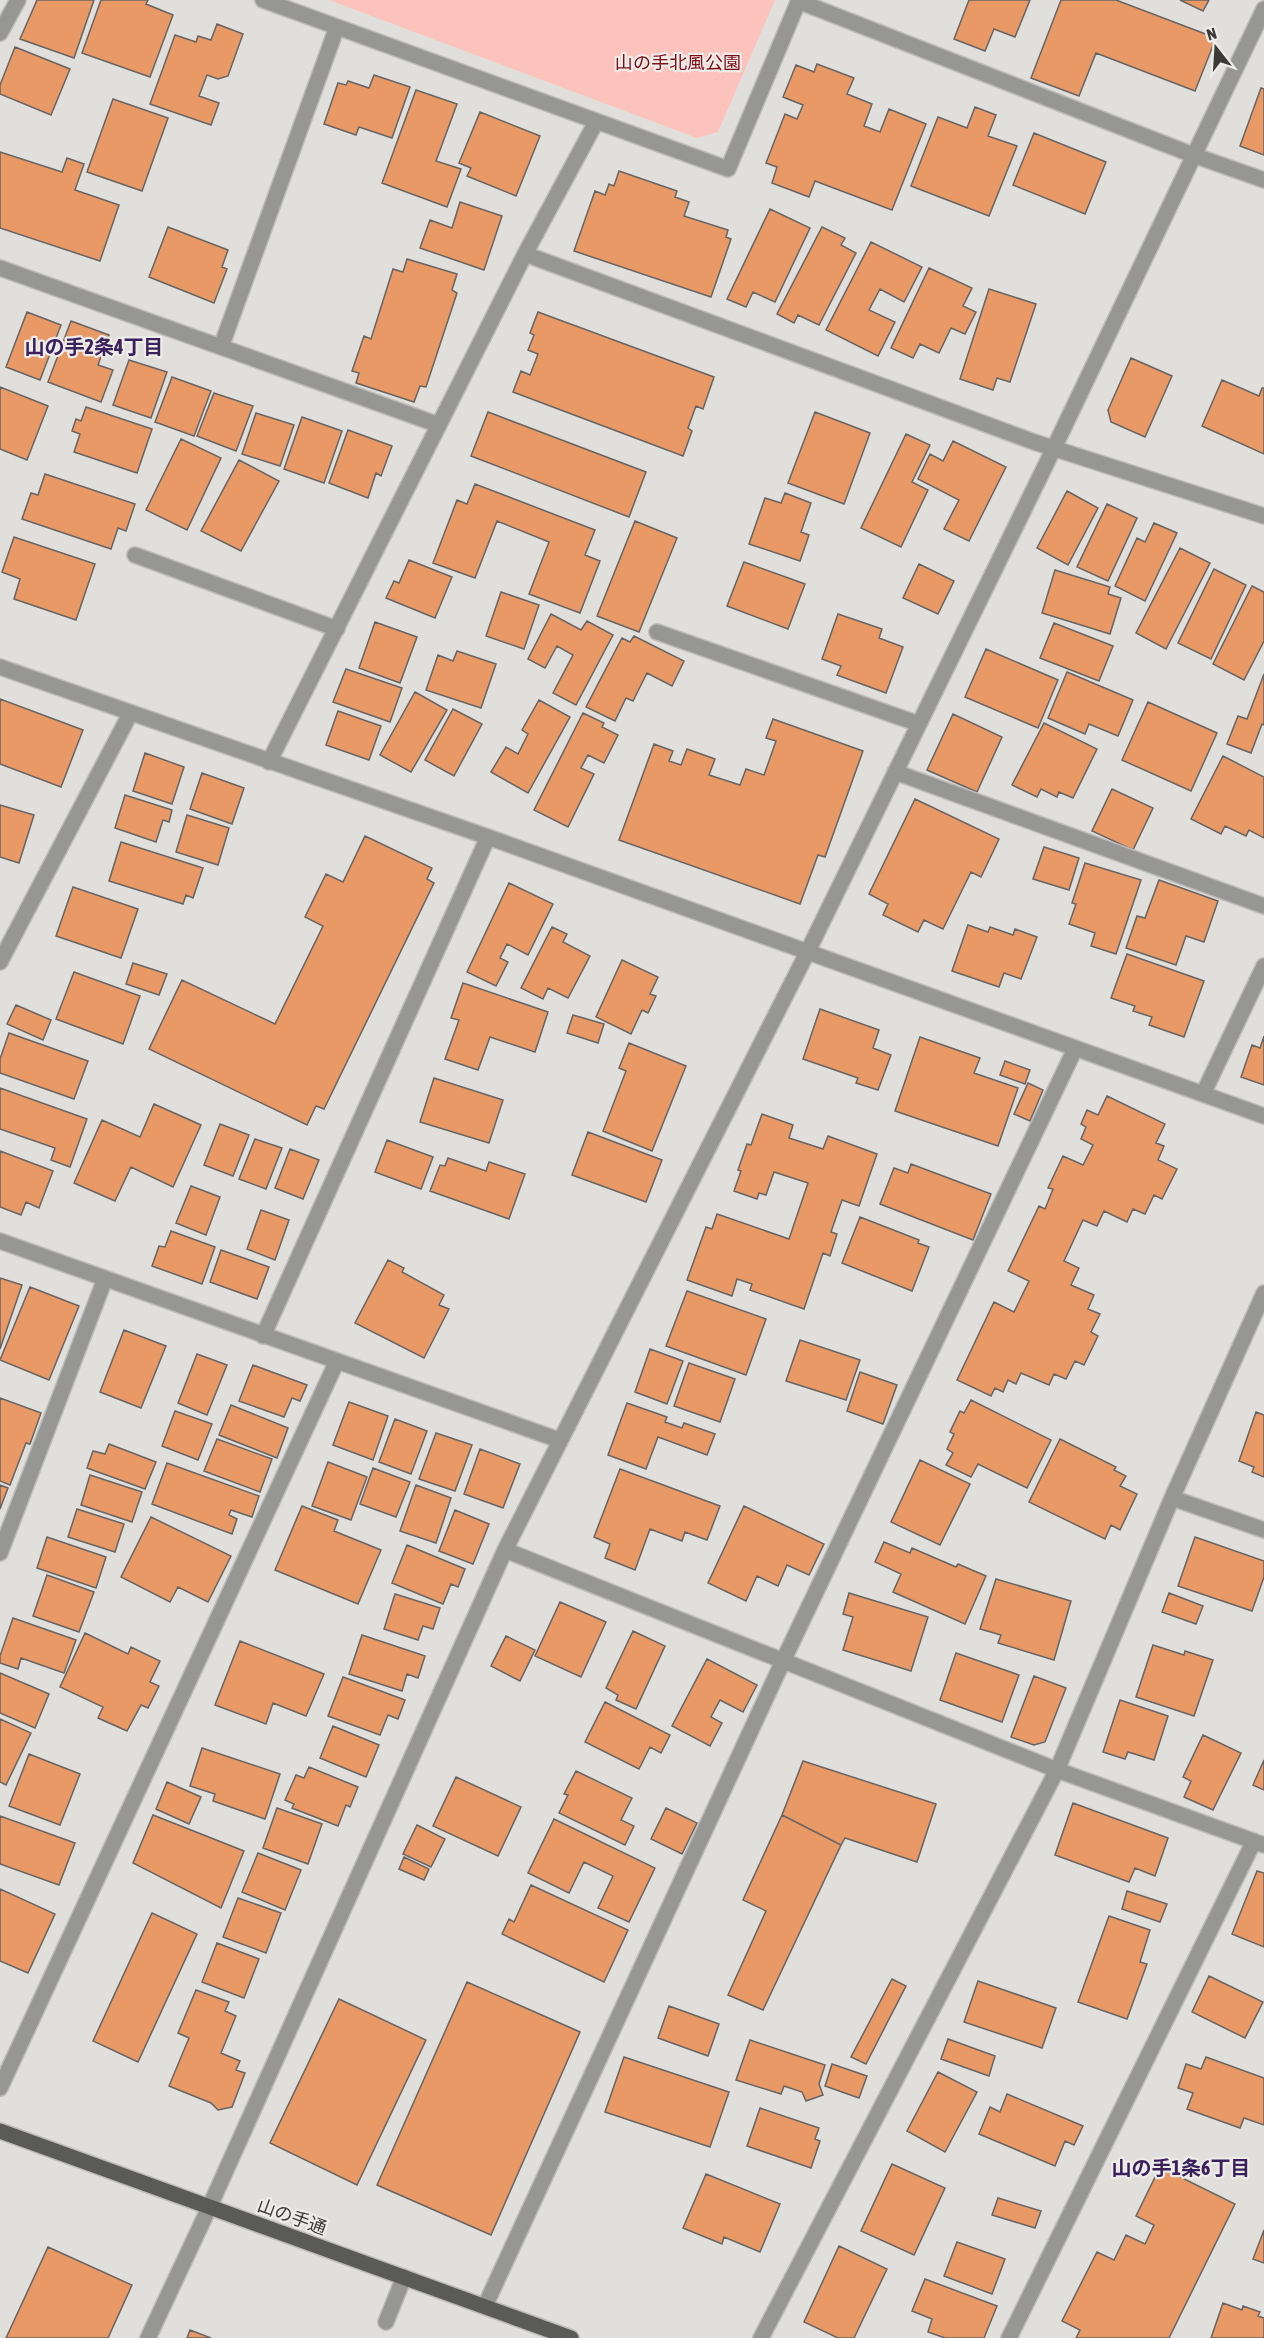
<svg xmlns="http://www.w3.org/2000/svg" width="1264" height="2338" font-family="'Asap Condensed','Noto Sans JP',sans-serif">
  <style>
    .green { fill: #fcc2bc }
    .building { fill: #e89966; stroke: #686463; stroke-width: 1.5 }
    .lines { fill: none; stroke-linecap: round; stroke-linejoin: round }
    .minor-casing { stroke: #bcbbb8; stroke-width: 18 }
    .major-casing { stroke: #bcbbb8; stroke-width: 18 }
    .minor { stroke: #969695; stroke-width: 15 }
    .major { stroke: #5a5a58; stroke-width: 15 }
    .labels { text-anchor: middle; stroke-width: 4.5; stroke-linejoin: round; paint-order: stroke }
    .park-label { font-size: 18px; fill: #7e0a15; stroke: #eeece9 }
    .street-label { font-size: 18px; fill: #3b3a39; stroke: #eeece9 }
    .neighbourhood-label { font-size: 20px; font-weight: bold; fill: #3b215b; stroke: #eeece9 }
  </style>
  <rect width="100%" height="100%" fill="#e1dfdc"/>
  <!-- green -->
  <path class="green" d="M329 0H775L718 132 697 138Z"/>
  <!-- building -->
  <path class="building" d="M37 0H94L74 58 20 39Z
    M101 0H148L146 4 173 15 150 77 82 53Z
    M969 0H1030L1015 37 994 29 985 51 954 39Z
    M1061 0H1116L1216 38 1195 91 1096 53 1079 96 1031 78Z
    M1180 0H1209L1203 11Z
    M217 24 243 34 228 76 218 79 207 75 199 96 219 103 211 125 150 104 175 35 196 42 198 36 211 40Z
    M15 47 70 69 51 115 0 94V85Z
    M817 64 854 78 847 94 872 104 864 126 880 132 889 109 926 124 892 210 815 181 809 197 772 183 777 167 766 163 785 114 797 119 803 105 783 97 796 65 814 72Z
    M374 75 410 87 392 138 359 127 356 135 324 124 338 83 346 85 348 81 369 88Z
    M1261 88 1264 89V155L1240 146Z
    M416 90 457 104 436 161 461 169 447 207 382 183Z
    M113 99 168 118 142 191 87 172Z
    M975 107 996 115 988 136 1017 146 989 216 911 186 938 117 967 128Z
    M480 112 540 136 516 196 467 176 471 168 459 163Z
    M1034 133 1106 162 1085 214 1013 185Z
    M0 152 62 172 67 158 84 164 75 190 119 205 100 261 0 228Z
    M619 171 677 191 675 197 689 202 684 216 728 230 726 237 731 239 711 297 574 251 595 191 605 195 609 184 614 186Z
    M460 202 502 216 484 270 420 248 430 220 452 228Z
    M770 209 810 228 775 302 753 292 746 307 727 299Z
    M168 227 228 250 222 267 227 269 214 303 149 277Z
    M822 227 845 238 841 245 856 253 819 325 798 315 794 323 777 314Z
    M871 242 922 267 904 302 880 289 869 310 895 322 878 356 826 330Z
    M407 259 457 274 452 290 457 293 426 387 420 386 414 402 356 383 359 373 352 371 364 336 371 339 393 269 403 272Z
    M929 268 972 288 963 306 976 312 965 334 951 328 939 353 920 344 913 358 891 348Z
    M989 289 1036 304 1010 382 997 378 993 390 960 379Z
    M27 312 61 325 40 380 6 367Z
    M538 312 714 377 703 409 696 406 688 428 692 431 683 456 513 392 521 371 530 375 538 354 528 350 534 335 530 333Z
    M71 321 109 335 98 365 113 370 101 402 48 382Z
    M1131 358 1172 376 1145 437 1111 422 1108 410Z
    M129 360 167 372 151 418 113 405Z
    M172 377 211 391 194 436 155 422Z
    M1222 380 1259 396 1262 388H1264V454L1202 426Z
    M0 387 48 406 27 460 0 449Z
    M214 393 253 406 236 451 197 436Z
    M86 407 152 429 137 473 74 452 80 434 72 431 76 419 81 421Z
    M488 412 646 472 629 517 471 456Z
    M815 412 870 433 844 504 788 483Z
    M256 413 294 425 280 466 242 454Z
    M302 417 342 431 324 483 284 469Z
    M348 430 392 446 381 476 376 473 368 498 329 483Z
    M906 434 930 445 912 482 928 490 901 547 861 528Z
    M181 439 221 458 187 530 146 510Z
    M953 441 1006 467 969 541 944 529 959 500 918 479 930 454 943 461Z
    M239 460 279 481 241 551 201 531Z
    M45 474 135 504 126 531 118 528 111 549 22 519 31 493 38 495Z
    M475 484 595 530 585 555 600 561 580 613 529 594 549 542 497 521 475 578 433 563 457 500 467 504Z
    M1067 491 1098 508 1068 565 1037 548Z
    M785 493 811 503 801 532 809 535 800 561 749 544 765 498 781 503Z
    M1107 504 1137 518 1108 581 1077 567Z
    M635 521 677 538 639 632 597 616Z
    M1154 523 1177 533 1145 601 1115 586 1137 538 1145 542Z
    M14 537 95 564 76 620 14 599 20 579 2 572Z
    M1180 548 1210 563 1166 649 1136 633Z
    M409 560 452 577 435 618 386 598 394 581 399 583Z
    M744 562 805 584 788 629 727 606Z
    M919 564 954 581 938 614 903 598Z
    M1214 569 1246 585 1211 659 1178 643Z
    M1055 570 1110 587 1108 594 1121 598 1110 634 1042 613Z
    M1252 586 1264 592V641L1244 680 1213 664Z
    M501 592 539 605 524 649 486 636Z
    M551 614 581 630 587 621 613 635 576 705 553 693 573 655 557 646 545 668 528 659Z
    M838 614 882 629 879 638 903 647 886 693 837 675 841 666 822 659Z
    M375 622 417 637 400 683 359 668Z
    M1054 623 1113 646 1099 681 1040 658Z
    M634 636 684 661 672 686 647 673 633 701 626 698 615 721 586 707 622 638 630 642Z
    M986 649 1058 680 1038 728 965 697Z
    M457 651 496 664 481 708 426 690 438 655 453 661Z
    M346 669 402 688 390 722 333 702Z
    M1067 672 1133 700 1118 736 1089 724 1085 734 1048 718Z
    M1264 674V725L1262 724 1251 753 1227 744 1238 716 1247 719Z
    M415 692 447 710 411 772 380 755Z
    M0 699 83 730 61 787 0 764Z
    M539 700 570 717 528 793 491 772 506 747 518 754 528 734 522 730Z
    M1148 702 1217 733 1191 791 1122 760Z
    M453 709 482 724 454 776 425 760Z
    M338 711 381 726 369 760 326 745Z
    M583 713 604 723 602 727 618 735 604 763 588 755 581 768 594 774 568 827 534 810Z
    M953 714 1002 737 977 792 927 770Z
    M773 719 863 751 825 857 818 855 800 904 619 840 654 744 673 751 669 761 681 765 687 749 715 759 709 775 740 785 746 769 764 775 776 741 766 738Z
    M1044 723 1097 749 1073 798 1059 792 1057 797 1041 789 1037 797 1012 785Z
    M145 753 184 767 172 804 133 791Z
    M1223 756 1264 777V838L1249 830 1246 836 1225 826 1221 834 1191 819Z
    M202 773 244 788 232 824 190 809Z
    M1112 789 1153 808 1133 850 1092 831Z
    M125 795 172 810 169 822 163 820 156 842 115 828Z
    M915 799 999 839 981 877 971 872 943 929 924 920 918 932 883 915 888 904 869 894Z
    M0 805 34 815 19 863 0 857Z
    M187 815 229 828 218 865 176 852Z
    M365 836 432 868 427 879 434 883 324 1109 316 1106 307 1125 149 1049 182 980 275 1024 323 926 305 917 326 874 343 882Z
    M121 842 203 868 193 898 186 895 183 904 109 881Z
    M1044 847 1079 858 1069 890 1033 879Z
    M1085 863 1141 880 1116 954 1091 946 1095 933 1069 924 1076 904 1072 903Z
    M1159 880 1218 901 1204 942 1186 936 1176 965 1126 948 1137 916 1145 918Z
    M509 883 553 904 528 955 507 944 500 958 508 962 496 986 467 972Z
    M73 887 138 909 121 958 56 936Z
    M968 925 988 932 990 927 1013 935 1015 929 1037 937 1021 979 1004 973 999 987 952 971Z
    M552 927 567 934 563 942 590 956 568 998 548 988 543 999 521 988Z
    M1127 954 1204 981 1184 1037 1149 1025 1152 1017 1133 1011 1135 1006 1111 998Z
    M622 960 658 977 650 994 656 996 648 1013 642 1010 631 1034 596 1017Z
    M133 963 167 974 159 995 126 984Z
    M74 972 140 996 123 1044 56 1019Z
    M463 983 548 1012 535 1052 490 1037 478 1070 445 1059 459 1020 451 1018Z
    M16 1005 51 1020 43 1040 7 1024Z
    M820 1009 879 1030 873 1048 891 1055 878 1090 856 1083 858 1078 803 1059Z
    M573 1015 604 1024 598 1043 567 1033Z
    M9 1033 88 1061 74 1099 0 1073V1059Z
    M1264 1036V1085L1241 1077 1252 1045 1260 1048Z
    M920 1037 980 1058 974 1073 1018 1088 998 1146 895 1111Z
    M629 1043 686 1066 652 1151 603 1131 626 1071 619 1068Z
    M1005 1061 1030 1070 1025 1084 1000 1075Z
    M434 1078 503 1100 489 1143 420 1122Z
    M1028 1083 1043 1090 1030 1121 1014 1114Z
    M0 1088 87 1119 70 1167 51 1160 55 1148 0 1129Z
    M1107 1096 1165 1124 1156 1143 1164 1146 1158 1160 1177 1169 1162 1199 1154 1195 1145 1214 1133 1209 1127 1222 1104 1211 1097 1226 1083 1220 1064 1261 1079 1268 1071 1285 1094 1295 1088 1309 1100 1314 1091 1332 1098 1336 1084 1365 1075 1361 1066 1379 1054 1374 1049 1385 1021 1373 1016 1384 1008 1380 1003 1392 995 1388 991 1396 957 1380 994 1302 1014 1312 1029 1281 1008 1271 1039 1206 1045 1209 1053 1189 1048 1188 1063 1156 1083 1165 1093 1145 1081 1139 1086 1127 1081 1124 1087 1110 1098 1115Z
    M154 1104 201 1125 173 1187 131 1167 115 1201 74 1183 102 1120 140 1137Z
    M762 1114 793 1125 789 1138 823 1149 828 1136 877 1154 859 1206 842 1200 831 1232 837 1234 830 1256 823 1253 804 1309 750 1290 752 1284 737 1279 732 1296 687 1280 706 1227 712 1229 717 1214 789 1239 808 1183 774 1172 766 1195 759 1193 757 1199 734 1191 741 1171 738 1170 747 1144 751 1145Z
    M220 1124 249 1135 233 1176 204 1165Z
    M588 1132 662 1160 646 1202 572 1175Z
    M255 1139 282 1148 266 1189 239 1179Z
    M387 1140 433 1157 421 1189 375 1172Z
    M290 1149 319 1160 303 1199 275 1188Z
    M0 1151 53 1171 39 1208 26 1202 21 1215 0 1207Z
    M448 1158 486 1171 489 1162 525 1174 509 1219 430 1191 440 1165 445 1166Z
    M911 1164 991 1194 973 1240 880 1204 894 1168 908 1173Z
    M191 1186 220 1197 206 1235 176 1223Z
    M261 1210 289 1220 275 1260 247 1249Z
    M860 1217 919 1240 918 1243 929 1247 912 1291 842 1263Z
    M171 1231 215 1247 202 1284 152 1266 159 1246 165 1247Z
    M221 1250 269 1267 257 1299 210 1282Z
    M388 1260 404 1268 402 1272 444 1295 439 1305 449 1309 424 1358 355 1323Z
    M0 1278 22 1285 0 1349Z
    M30 1287 79 1306 49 1380 0 1360Z
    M687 1291 766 1319 746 1375 666 1346Z
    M124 1330 166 1346 141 1408 100 1392Z
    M800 1340 860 1360 846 1400 786 1381Z
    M650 1349 683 1361 667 1404 635 1392Z
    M197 1354 227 1365 207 1415 178 1403Z
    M689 1363 735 1379 720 1422 674 1406Z
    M253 1365 307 1385 300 1401 292 1398 284 1417 239 1401Z
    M860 1372 897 1385 883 1424 847 1411Z
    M0 1398 41 1413 30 1444 26 1443 10 1485 0 1481Z
    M971 1400 1051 1440 1027 1488 978 1464 971 1477 946 1465 953 1453 947 1449 954 1434 950 1432 960 1411 964 1413Z
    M349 1402 388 1416 373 1460 333 1445Z
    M627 1403 667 1417 665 1422 682 1428 684 1423 715 1434 707 1455 658 1437 646 1469 608 1455Z
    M231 1405 288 1428 277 1458 219 1435Z
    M175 1411 212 1424 198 1460 162 1446Z
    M1256 1412 1264 1415V1477L1252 1472 1254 1467 1239 1461Z
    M395 1419 427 1431 411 1474 379 1462Z
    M436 1433 472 1445 455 1491 419 1479Z
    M217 1439 272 1459 260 1492 204 1471Z
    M1060 1439 1116 1467 1114 1470 1126 1476 1120 1486 1137 1494 1120 1530 1111 1525 1105 1539 1029 1502Z
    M109 1444 156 1462 145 1489 87 1468 93 1451 105 1454Z
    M480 1449 520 1464 503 1508 464 1494Z
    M920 1460 970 1484 940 1545 891 1522Z
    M328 1462 367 1477 351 1520 312 1506Z
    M167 1463 259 1496 252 1517 231 1510 229 1515 237 1519 232 1534 152 1504Z
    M373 1468 410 1482 396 1517 360 1504Z
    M620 1469 720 1506 707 1540 685 1532 682 1541 650 1529 635 1570 605 1558 610 1544 594 1537Z
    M90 1475 142 1492 132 1522 81 1505Z
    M0 1485 8 1488 0 1509Z
    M416 1485 451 1498 436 1543 400 1531Z
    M302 1506 338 1520 334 1531 381 1550 358 1604 275 1570Z
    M744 1506 824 1544 809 1575 787 1565 778 1586 757 1576 746 1601 708 1583Z
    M77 1509 124 1524 115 1552 68 1537Z
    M455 1510 489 1524 473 1564 439 1551Z
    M151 1517 231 1556 208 1602 178 1587 170 1602 121 1577Z
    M47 1537 106 1557 96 1588 37 1568Z
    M1195 1537 1264 1561V1577L1252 1611 1178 1586Z
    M884 1542 910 1553 912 1548 956 1567 958 1564 986 1576 965 1624 893 1592 901 1574 875 1562Z
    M407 1545 465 1569 458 1587 451 1584 443 1604 392 1583Z
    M47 1575 94 1592 79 1632 33 1616Z
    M996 1579 1071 1601 1054 1660 998 1643 1001 1635 980 1629Z
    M849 1593 928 1617 911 1671 843 1650 853 1617 843 1614Z
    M1169 1593 1203 1606 1196 1624 1162 1612Z
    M395 1594 440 1608 433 1629 423 1626 418 1640 384 1629Z
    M560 1602 606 1622 581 1677 535 1656Z
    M13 1618 76 1640 64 1673 21 1658 18 1669 0 1663V1656Z
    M633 1631 665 1646 636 1709 616 1700 618 1695 606 1688Z
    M85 1633 128 1654 131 1647 160 1661 150 1682 159 1686 148 1708 141 1705 127 1731 98 1718 103 1707 60 1687Z
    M362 1635 425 1656 418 1678 407 1674 402 1691 349 1674Z
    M506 1636 535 1650 520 1681 491 1666Z
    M240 1641 324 1674 306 1716 273 1703 266 1724 215 1705Z
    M1153 1645 1184 1655 1185 1651 1213 1660 1194 1716 1136 1697Z
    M956 1653 1019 1675 1002 1722 940 1700Z
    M707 1659 757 1685 743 1712 720 1700 711 1717 722 1723 710 1746 672 1726Z
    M0 1673 49 1694 35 1728 0 1713Z
    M1034 1676 1066 1688 1045 1742 1034 1745 1011 1737Z
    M343 1677 405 1700 398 1719 388 1715 380 1735 328 1716Z
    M1120 1700 1168 1716 1154 1760 1128 1752 1125 1759 1103 1752Z
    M605 1702 670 1735 661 1753 650 1747 639 1769 585 1742Z
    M0 1719 31 1733 6 1785 0 1782Z
    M333 1726 379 1745 366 1777 320 1758Z
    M1203 1735 1241 1753 1213 1810 1184 1797 1191 1781 1183 1777Z
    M202 1748 280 1774 265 1819 213 1801 215 1794 190 1786Z
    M29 1754 80 1774 60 1825 9 1806Z
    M1264 1760V1790L1253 1785Z
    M803 1761 936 1804 917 1862 845 1838 841 1845 782 1815Z
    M309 1767 358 1787 350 1807 346 1805 338 1826 292 1808 294 1804 285 1800 296 1775 304 1778Z
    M576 1771 632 1798 621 1820 634 1826 625 1845 559 1813 568 1795 564 1794Z
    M456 1777 521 1807 498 1856 433 1826Z
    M167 1782 201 1797 189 1824 156 1809Z
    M1073 1803 1168 1838 1155 1876 1135 1868 1129 1882 1055 1855Z
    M277 1808 322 1824 308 1864 263 1848Z
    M666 1808 697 1823 682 1854 651 1839Z
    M153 1815 244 1851 221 1908 133 1863Z
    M782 1815 841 1845 763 2010 728 1995 766 1911 743 1900Z
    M0 1816 75 1843 59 1885 0 1864Z
    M554 1819 655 1868 629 1922 598 1908 613 1876 584 1862 569 1893 528 1873Z
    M417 1825 445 1839 431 1867 403 1854Z
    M258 1853 301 1870 285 1910 242 1892Z
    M404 1857 429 1869 424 1880 399 1869Z
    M1257 1871 1264 1873V1947L1232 1934Z
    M531 1885 628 1930 604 1982 502 1934 509 1919 514 1922Z
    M0 1889 55 1914 28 1973 0 1961Z
    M1127 1891 1167 1904 1160 1922 1122 1909Z
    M238 1898 281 1913 266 1953 223 1937Z
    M152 1913 197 1934 138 2062 93 2041Z
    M1109 1916 1150 1930 1140 1962 1147 1964 1127 2019 1078 2002Z
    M217 1943 259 1959 244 1998 202 1982Z
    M1209 1976 1263 2002 1245 2038 1192 2012Z
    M892 1979 906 1986 866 2064 851 2057Z
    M978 1981 1056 2008 1042 2048 964 2022Z
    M467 1982 580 2032 491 2235 377 2185Z
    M196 1990 229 2002 225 2011 236 2016 221 2053 240 2061 236 2070 245 2073 232 2107 218 2110 211 2103 169 2086 189 2038 178 2033Z
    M339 1999 426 2040 357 2185 270 2143Z
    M669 2006 719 2024 708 2056 658 2038Z
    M948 2039 995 2056 989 2076 941 2059Z
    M750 2040 825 2065 819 2084 823 2095 806 2101 802 2092 784 2086 781 2094 736 2080Z
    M624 2057 729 2092 710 2147 605 2112Z
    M1206 2057 1264 2078V2125L1244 2118 1240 2128 1187 2109 1193 2093 1178 2088 1186 2064 1201 2069Z
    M832 2064 867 2076 859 2098 825 2086Z
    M938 2072 977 2092 945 2152 907 2131Z
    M1007 2094 1083 2126 1074 2145 1065 2141 1055 2166 979 2134 990 2107 1000 2112Z
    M760 2108 819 2128 815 2139 820 2141 811 2168 747 2146Z
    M892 2164 945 2188 914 2255 861 2231Z
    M1160 2167 1235 2204 1169 2338H1076L1080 2330 1062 2321 1097 2252 1114 2260 1126 2235 1145 2244 1154 2225 1136 2216Z
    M706 2174 780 2204 760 2252 724 2237 722 2244 683 2228Z
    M998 2198 1041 2211 1035 2228 992 2215Z
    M1264 2230V2263L1253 2259Z
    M957 2242 1005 2259 992 2294 944 2276Z
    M839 2246 887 2269 854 2338H838L804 2322Z
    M48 2247 132 2285 108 2338H6Z
    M925 2279 997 2306 984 2338H945L928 2332 932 2319 912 2311Z
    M1223 2303 1242 2310 1243 2306 1260 2312 1258 2316 1264 2318V2338H1211Z
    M190 2330 211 2338H187Z"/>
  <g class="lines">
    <defs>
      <path id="minor" d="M263 0 728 169 799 0
        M798 1 1193 155 1264 180
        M0 33 18 0
        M525 254 1034 442 1264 516
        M0 268 439 425
        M221 347 337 27
        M135 555 337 629
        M657 632 919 724
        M0 667 488 837 1264 1116
        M269 762 525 254 596 122
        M895 772 1264 906
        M0 962 130 714
        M1203 1094 1264 966
        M0 1241 559 1440
        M263 1336 488 837
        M1172 1498 1264 1530
        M505 1550 1057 1770 1264 1845
        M0 1553 105 1279
        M0 2088 337 1361
        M485 2306 783 1661 1075 1049
        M386 2322 404 2277
        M148 2338 209 2208 505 1550 808 951 1054 448 1264 9
        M761 2338 1057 1770 1172 1498 1264 1293
        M1009 2338 1254 1841"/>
      <path id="major" d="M0 2131 571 2338"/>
    </defs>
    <!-- minor casing -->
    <use href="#minor" class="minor-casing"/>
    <!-- major casing -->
    <use href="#major" class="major-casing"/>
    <!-- minor -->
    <use href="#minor" class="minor"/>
    <!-- major -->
    <use href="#major" class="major"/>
  </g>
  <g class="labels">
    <!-- park labels -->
    <g class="park-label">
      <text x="678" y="69">山の手北風公園</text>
    </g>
    <!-- street labels -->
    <g class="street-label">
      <text transform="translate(292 2217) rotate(20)" y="6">山の手通</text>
    </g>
    <!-- neighbourhood labels -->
    <g class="neighbourhood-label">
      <text x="94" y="354">山の手2条4丁目</text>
      <text x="1181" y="2175">山の手1条6丁目</text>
    </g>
  </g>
  <!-- north arrow -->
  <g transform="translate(1216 48) rotate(343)" stroke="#eeece9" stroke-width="4.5" paint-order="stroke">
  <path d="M0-4.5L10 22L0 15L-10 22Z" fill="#3b3a39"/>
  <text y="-9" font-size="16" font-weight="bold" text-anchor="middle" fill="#3b3a39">N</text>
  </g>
</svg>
